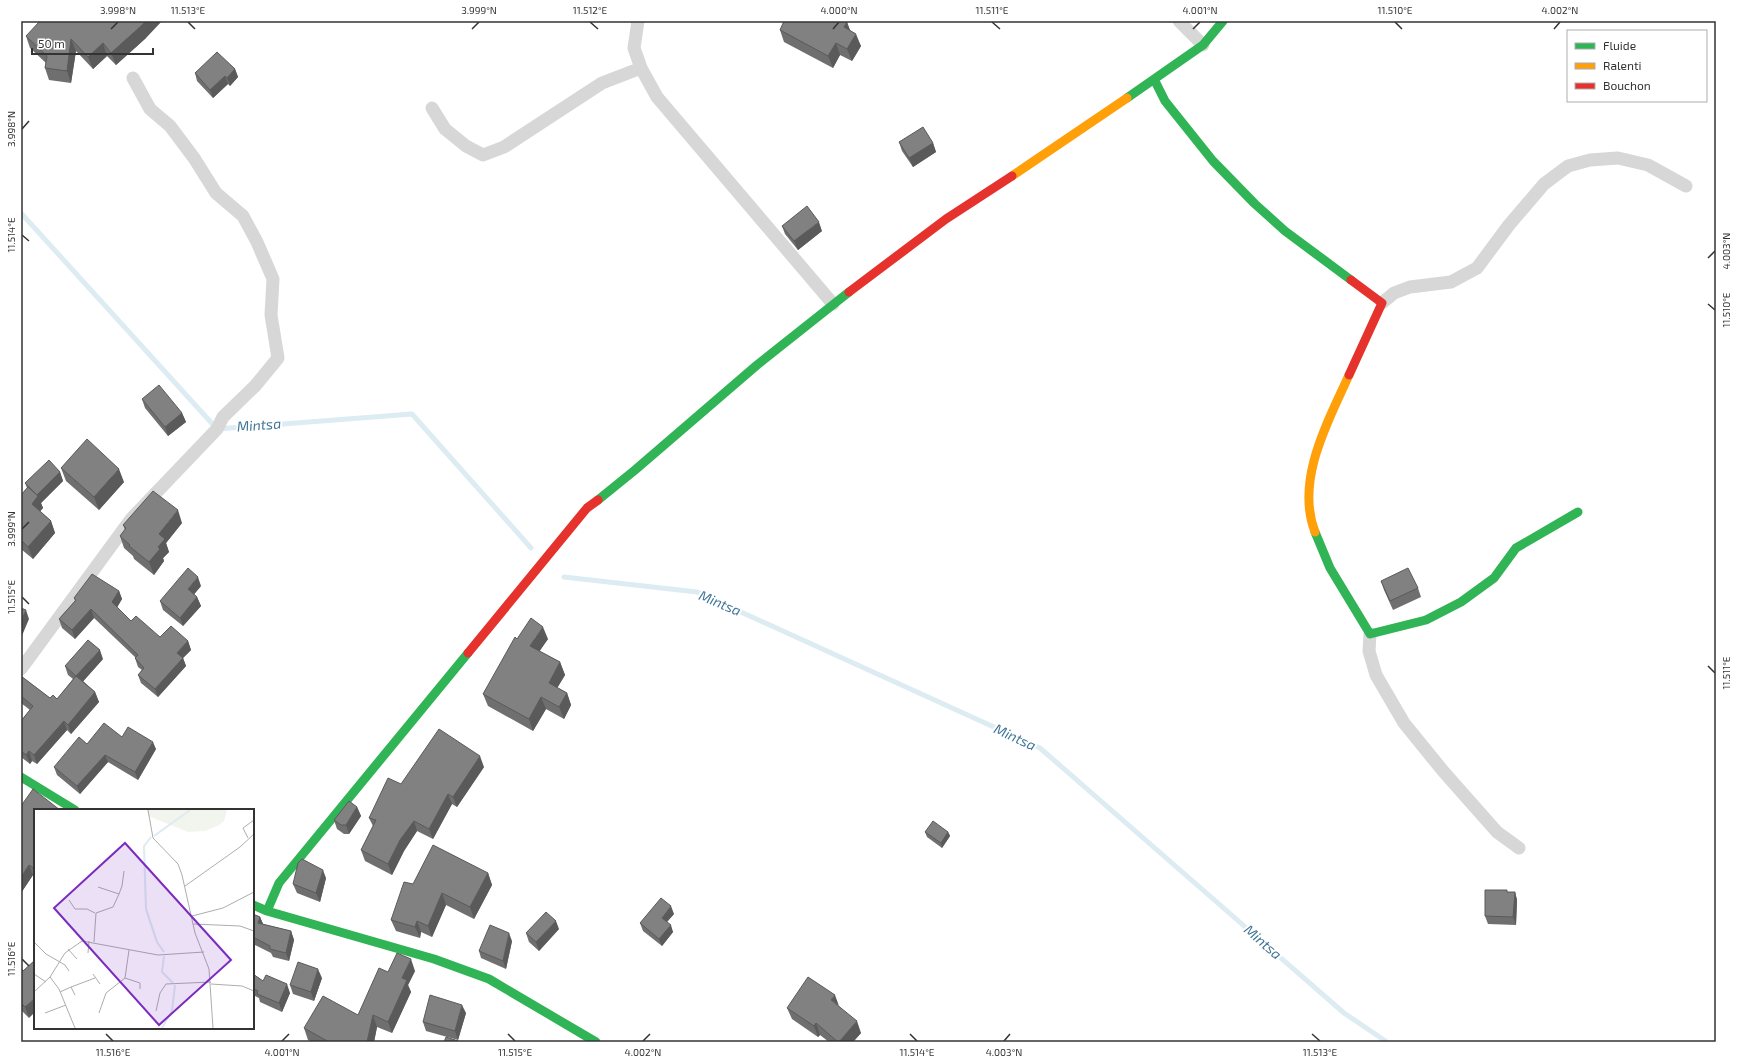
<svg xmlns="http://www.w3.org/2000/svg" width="1737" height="1063" font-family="'Exo 2',sans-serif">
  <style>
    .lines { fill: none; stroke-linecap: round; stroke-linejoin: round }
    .stream { stroke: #ddebf3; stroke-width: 5 }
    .street { stroke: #d7d7d7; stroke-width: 13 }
    .fast { stroke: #30b455; stroke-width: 9 }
    .slow { stroke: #ff9f0a; stroke-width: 9 }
    .jam { stroke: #e5322d; stroke-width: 9 }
    .wall { fill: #6f6f6f }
    .shaded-wall { fill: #5a5a5a }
    .building { fill: #818181; stroke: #5a5a5a }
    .ticks { fill: none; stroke: #333; stroke-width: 1.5 }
    .labels { text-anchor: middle; stroke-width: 4; stroke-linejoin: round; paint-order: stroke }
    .water-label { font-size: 14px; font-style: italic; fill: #3f7597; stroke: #fff }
    .inset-river { fill: none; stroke: #ddebf3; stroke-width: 2 }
    .inset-road { fill: none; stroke: #adadad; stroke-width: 1 }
    .view { fill: #7b2cbf; fill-opacity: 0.15; stroke: #7b2cbf; stroke-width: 2 }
    .inset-edge { fill: none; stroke: #333; stroke-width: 2 }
    .neatline { fill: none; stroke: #333; stroke-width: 1.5 }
    .ticks-label { font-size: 10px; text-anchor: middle; fill: #333 }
  </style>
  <rect width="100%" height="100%" fill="#fff"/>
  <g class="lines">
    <!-- stream -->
    <path class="stream" d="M21 213 217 429 412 414 531 548
      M564 577 697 592 1040 748 1344 1013 1387 1042"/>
    <!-- street -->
    <path class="street" d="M638 21 634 48 641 68 657 97 833 304
      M1179 21 1203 45
      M432 108 445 129 466 146 483 155 504 147 602 83 641 68
      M1382 303 1394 293 1410 287 1451 282 1477 268 1509 225 1544 184 1568 166 1590 160 1618 158 1648 165 1686 186
      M1370 634 1369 651 1376 675 1404 723 1443 771 1497 832 1519 848
      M21 669 131 519 217 429 223 417 255 386 278 358 271 315 273 279 257 242 243 216 216 193 194 158 170 126 150 109 133 78"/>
    <!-- fast -->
    <path class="fast" d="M1154 79 1165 101 1213 161 1255 204 1285 231 1351 280
      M1127 98 1203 45 1223 21
      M598 500 635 470 757 365 849 292
      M1315 532 1330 568 1370 634 1426 620 1461 602 1494 578 1516 548 1578 512
      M21 777 75 810
      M253 905 267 911 434 959 489 979 596 1042
      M267 911 279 883 468 653"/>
    <!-- slow -->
    <path class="slow" d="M1012 176 1127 98
      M1315 532C1295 480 1328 422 1349 375"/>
    <!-- jam -->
    <path class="jam" d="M849 292 946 219 1012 176
      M1349 375 1382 303 1351 280
      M468 653 587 508 598 500"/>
  </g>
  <!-- wall -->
  <path class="wall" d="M847 22 850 30 861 46 852 61 840 55 833 68 784 42 780 30Z
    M26 36 146 38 116 65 107 56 93 69 76 51 71 83 49 80 45 68 46 63 30 48Z
    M235 69 238 77 230 86 228 84 213 98 197 81 195 73Z
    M899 142 933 143 936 152 913 167 902 151Z
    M782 226 822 231 798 250 785 234Z
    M142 399 182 413 186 422 168 436 145 408Z
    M61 468 124 482 99 510 66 481Z
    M60 472 63 481 41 503 43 508 40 511 51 521 55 533 33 559 21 549V495L27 488 25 483Z
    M182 523 166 543 169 552 163 558 164 561 154 575 134 559 133 556 124 548 120 536 125 530 123 525Z
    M1381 581 1418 588 1421 597 1393 610 1384 590Z
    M201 586 194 594 197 597 201 606 183 626 163 610 160 601Z
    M119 591 122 599 117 607 131 621 160 637 188 641 191 650 183 658 186 666 158 697 141 683 138 675 142 670 138 667 135 658H136L94 618 75 639 62 628 59 619 75 601 74 598Z
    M517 639H548L539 651 560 662 565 675 557 688 567 693 571 705 564 719 546 709 533 731 488 706 483 694Z
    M103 659 83 681 95 692 99 702 71 734 67 730 37 764 32 761 30 764 21 757V721L30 710 21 703V676L50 698 57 699 73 679 68 675 65 666Z
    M122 737 156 749 138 780 108 762 80 794 57 775 54 767 87 744Z
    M484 767 457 807 452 804 433 839 417 831 404 851 392 875 365 861 361 850 373 826 369 818 401 784Z
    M357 807 361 816 349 834H344L337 829 334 820Z
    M35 810V877L33 875 21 893Z
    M925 832H948L950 836 942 848 927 837Z
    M488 873 492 885 474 919 446 905 432 937 421 932 420 938 396 931 391 920 413 884Z
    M326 878 320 902 297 893 293 884Z
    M1507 892H1515L1517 900 1516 925 1488 924 1485 916Z
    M253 914 260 917 263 924 291 931 294 940 289 961 273 957 271 953 253 944Z
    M674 914 667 922 673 932 662 946 643 931 640 923Z
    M559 929 539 951 529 942 526 933Z
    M512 941 506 969 481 958 479 951Z
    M21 968 23 971 29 1018 21 1010Z
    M415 971 408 985 411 992 392 1033 377 1027 374 1042H312L308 1040 304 1028 358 1015 388 972Z
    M253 974 263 981 290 993 282 1012 260 1002 259 998 253 995Z
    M322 978 314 1001 293 994 290 985Z
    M839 1006 861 1033 853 1042H829L820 1035 818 1037 792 1019 787 1008Z
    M466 1013 458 1040 426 1031 423 1022Z"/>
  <!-- shaded-wall -->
  <path class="shaded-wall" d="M146 21H162L146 38 116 65 111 53Z
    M847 22 851 34 844 27Z
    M856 34 861 46 852 61 847 49Z
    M71 39 76 51 71 83 67 71Z
    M103 43 107 56 93 69 88 57Z
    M836 43 840 55 833 68 828 56Z
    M235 69 238 77 230 86 227 78Z
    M225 76 228 84 213 98 210 90Z
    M933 143 936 152 913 167 909 158Z
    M819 222 822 231 798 250 794 241Z
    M182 413 186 422 168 436 165 427Z
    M119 469 124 482 99 510 94 497Z
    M60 472 63 481 41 503 43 508 36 516 32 504 37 495Z
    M178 510 182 523 166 543 169 552 163 558 164 561 154 575 149 562 159 534Z
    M51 521 55 533 33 559 28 547Z
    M198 577 201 586 191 598 188 589Z
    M119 591 122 599 115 611 112 602Z
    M197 597 201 606 183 626 180 618Z
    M91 609 94 618 75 639 72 630Z
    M26 610 29 619 21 638V621Z
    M543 627 548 639 535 658 530 646Z
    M188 641 191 650 183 658 186 666 158 697 155 689 177 653Z
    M100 650 103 659 80 685 76 676Z
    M560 662 565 675 553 695 549 683Z
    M95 692 99 702 71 734 68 725Z
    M567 693 571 705 564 719 559 707Z
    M541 697 546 709 533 731 529 719Z
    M64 721 67 730 37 764 34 755Z
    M153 742 156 749 138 780 135 772Z
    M29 751 32 761 30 764 26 755Z
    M105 755 108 762 80 794 77 786Z
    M480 756 484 767 457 807 453 797Z
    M448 794 452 804 433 839 429 829Z
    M357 807 361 816 349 834 346 825Z
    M414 821 417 831 404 851 392 875 388 864 400 840Z
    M948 832 950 836 942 848 941 843Z
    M29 865 33 875 21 893V877Z
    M323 870 326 878 320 902 316 893Z
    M488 873 492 885 474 919 470 907Z
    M1515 892 1517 900 1516 925 1513 917Z
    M442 893 446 905 432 937 428 926Z
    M671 906 674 914 664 925 662 918Z
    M260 917 264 926 258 923Z
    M417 921 421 932 420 938 415 927Z
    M556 921 559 929 539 951 536 942Z
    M671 925 673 932 662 946 659 939Z
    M291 931 294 940 289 961 286 953Z
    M509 933 512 941 506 969 503 961Z
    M411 959 415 971 408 985 411 992 392 1033 388 1022 402 978Z
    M318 969 322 978 314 1001 311 992Z
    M287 984 290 993 282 1012 279 1003Z
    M835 995 839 1006 831 1000Z
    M35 998V1012L29 1018 25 1007Z
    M462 1005 466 1013 458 1040 455 1031Z
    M373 1015 377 1027 374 1042H367Z
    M857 1021 861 1033 853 1042H839Z
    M816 1023 820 1035 818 1037 814 1026Z"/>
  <!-- building -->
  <path class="building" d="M40 21H146L141 26 111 53 103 43 88 57 71 39 67 71 45 68 47 56 26 36Z
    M784 21H845L847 22 844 27 856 34 847 49 836 43 828 56 780 30Z
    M217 52 235 69 227 78 225 76 210 90 195 73Z
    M923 127 933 143 909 158 899 142Z
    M807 206 819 222 794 241 782 226Z
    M159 385 182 413 165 427 142 399Z
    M87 439 119 469 94 497 61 468Z
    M49 460 60 472 37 495 25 483Z
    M28 487 38 496 32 504 51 521 28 547 21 540V495Z
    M153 491 178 510 159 534 165 539 158 547 160 549 149 562 129 546 130 545 120 536 126 528 123 525Z
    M188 568 198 577 188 589 197 597 180 618 160 601Z
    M1408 568 1418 588 1390 601 1381 581Z
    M92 574 119 591 112 602 131 621 136 616 160 637 171 626 188 641 177 653 183 658 155 689 138 675 144 668 135 658 138 655 91 609 72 630 59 619 76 600 74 598Z
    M21 608 26 610 21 621Z
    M531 618 543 627 530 646 560 662 549 683 567 693 559 707 541 697 529 719 483 694 515 637 517 639Z
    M88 640 100 650 76 676 65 666Z
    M21 676 50 698 53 695 57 699 76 676 95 692 68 725 64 721 34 755 29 751 26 755 21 751V721L33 706 21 696Z
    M104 723 122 737 128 727 153 742 135 772 105 755 77 786 54 767 79 737 87 744Z
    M439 729 480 756 453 797 448 794 429 829 414 821 400 840 388 864 361 850 376 820 369 818 388 778 401 784Z
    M33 789 60 810H35V869L29 865 21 877V806Z
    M349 801 357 807 346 825H341L334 820Z
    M933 821 948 832 941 843 925 832Z
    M433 845 488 873 470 907 442 893 428 926 417 921 415 927 391 920 404 882 413 884Z
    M302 859 323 870 316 893 293 884 298 863Z
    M1485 890H1507V892H1515L1513 917 1485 916Z
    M661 898 671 906 662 918 671 925 659 939 640 923Z
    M546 912 556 921 536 942 526 933Z
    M253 914 260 917 258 923 291 931 286 953 270 949V946L253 937Z
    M490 925 509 933 503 961 479 951Z
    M397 953 411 959 402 978 407 980 388 1022 373 1015 367 1042H329L304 1028 323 996 358 1015 379 968 388 972Z
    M35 960V998L25 1007 21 1003V968L23 971Z
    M298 962 318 969 311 992 290 985Z
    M253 974 263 981 266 975 287 984 279 1003 257 994 258 991 253 988Z
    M808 977 835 995 831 1000 857 1021 839 1042H838L816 1023 814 1026 787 1008Z
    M430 995 462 1005 455 1031 423 1022Z
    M446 1037 461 1042H444Z"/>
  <!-- ticks -->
  <path class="ticks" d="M188 22 195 29M590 22 598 29M992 22 1000 29M1395 22 1402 29M111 29 118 22M472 29 479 22M833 29 839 22M1193 29 1200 22M1554 29 1560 22M22 129 29 121M22 235 29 241M1708 258 1715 251M1708 304 1715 310M22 529 29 522M22 597 29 604M1708 666 1715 673M22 959 29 966M106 1034 113 1041M508 1034 515 1041M910 1034 917 1041M1312 1034 1320 1041M282 1041 289 1034M643 1041 650 1034M1004 1041 1010 1034"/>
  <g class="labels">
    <!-- water labels -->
    <g class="water-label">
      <text transform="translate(259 425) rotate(-4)" y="5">Mintsa</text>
      <text transform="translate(720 603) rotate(23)" y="5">Mintsa</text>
      <text transform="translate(1015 737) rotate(25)" y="5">Mintsa</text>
      <text transform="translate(1263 942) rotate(41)" y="5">Mintsa</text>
    </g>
  </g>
  <!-- overview -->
  <g transform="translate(34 809)">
    <rect width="220" height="220" fill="#fff"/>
    <path d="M113 1H193V2L190 12 185 16 171 22 154 23 114 7Z" fill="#f1f5ed"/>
    <path class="inset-river" d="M120 27 156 1M117 28 110 37 112 100 123 133 130 143M130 147 128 163 139 174M128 219 138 202 141 176"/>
    <path class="inset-road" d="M114 1 119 29 144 55 148 66 161 124 175 160 179 219M214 29 209 19 220 11M151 77 206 38 220 25M85 85 88 77 90 62M35 91 41 100H53L61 104M158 107 189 99 220 83M159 115 206 117 220 122M0 133 12 145 31 156 35 162M60 133 62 104 79 98 85 85 64 78M34 140 43 150M54 144 55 132M0 165 12 173M59 165 66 175M16 168 25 180 41 219M91 169 106 174V180M177 175 208 177 220 182M0 183 16 168 31 144 48 132 124 146 170 143M26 183 37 178M41 186 37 178 61 169M122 202 126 184 132 175 177 173M11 204 32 196M65 204 72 184 91 169 95 141"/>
    <path class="view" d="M91 34 197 151 125 216 20 99Z"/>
    <rect width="220" height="220" class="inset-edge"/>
  </g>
  <!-- border -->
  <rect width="1737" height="1063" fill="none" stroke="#ffffff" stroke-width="44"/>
  <!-- legend -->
  <rect x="1567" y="30" width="140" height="72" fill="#ffffff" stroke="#adadad"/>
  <rect x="1575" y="43" width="20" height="6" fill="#30b455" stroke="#adadad"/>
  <text x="1603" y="50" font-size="12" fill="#333333">Fluide</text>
  <rect x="1575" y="63" width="20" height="6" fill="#ff9f0a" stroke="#adadad"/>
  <text x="1603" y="70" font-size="12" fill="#333333">Ralenti</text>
  <rect x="1575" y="83" width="20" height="6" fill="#e5322d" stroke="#adadad"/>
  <text x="1603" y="90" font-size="12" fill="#333333">Bouchon</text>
  <!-- scale -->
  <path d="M32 48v6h121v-6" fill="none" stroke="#333333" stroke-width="2"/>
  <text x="38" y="48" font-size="12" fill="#333333" stroke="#ffffff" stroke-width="3" paint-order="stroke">50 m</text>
  <rect x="22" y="22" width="1693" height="1019" class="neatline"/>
  <g class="ticks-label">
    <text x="118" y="14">3.998°N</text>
    <text x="188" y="14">11.513°E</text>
    <text x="479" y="14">3.999°N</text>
    <text x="590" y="14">11.512°E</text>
    <text x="839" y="14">4.000°N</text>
    <text x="992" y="14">11.511°E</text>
    <text x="1200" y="14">4.001°N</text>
    <text x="1395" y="14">11.510°E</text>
    <text x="1560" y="14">4.002°N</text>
    <text transform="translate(11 129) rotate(-90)" y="4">3.998°N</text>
    <text transform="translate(11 235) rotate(-90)" y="4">11.514°E</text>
    <text transform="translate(1726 251) rotate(-90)" y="4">4.003°N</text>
    <text transform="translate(1726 310) rotate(-90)" y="4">11.510°E</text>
    <text transform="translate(11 529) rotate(-90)" y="4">3.999°N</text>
    <text transform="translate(11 597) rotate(-90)" y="4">11.515°E</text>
    <text transform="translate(1726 673) rotate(-90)" y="4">11.511°E</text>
    <text transform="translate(11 959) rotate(-90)" y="4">11.516°E</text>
    <text x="113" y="1056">11.516°E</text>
    <text x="282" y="1056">4.001°N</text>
    <text x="515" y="1056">11.515°E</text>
    <text x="643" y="1056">4.002°N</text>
    <text x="917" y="1056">11.514°E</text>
    <text x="1004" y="1056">4.003°N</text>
    <text x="1320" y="1056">11.513°E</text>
  </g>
</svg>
